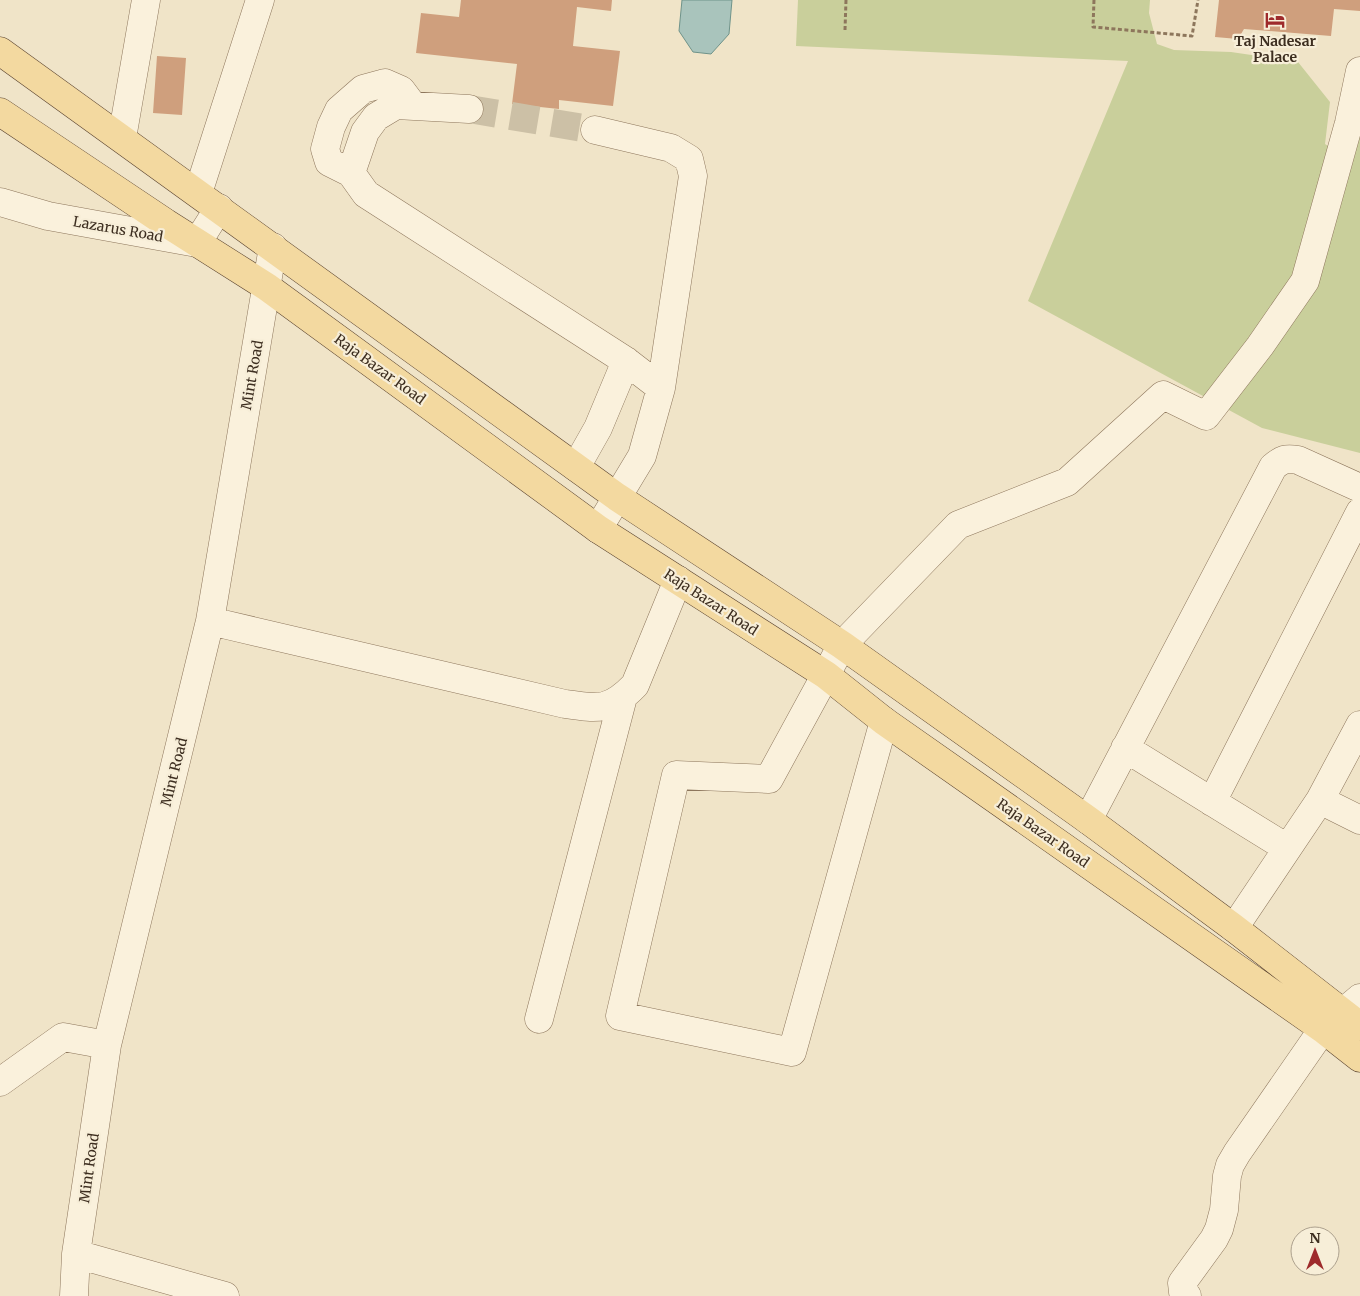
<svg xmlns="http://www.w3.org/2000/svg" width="1360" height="1296" font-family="Merriweather,serif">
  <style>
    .green { fill: #c9cf9b }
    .water { fill: #a9c4bc; stroke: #6f938a }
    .building { fill: #cf9f7d }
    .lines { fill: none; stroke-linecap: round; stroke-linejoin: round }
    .minor-tunnel { stroke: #ccc0a6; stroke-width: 28; stroke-dasharray: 28 14; stroke-linecap: butt }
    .minor-casing { stroke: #8d765c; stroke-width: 29 }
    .major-casing { stroke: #5b4430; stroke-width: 29 }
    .path { stroke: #8d765c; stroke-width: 3; stroke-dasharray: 4 2.5; stroke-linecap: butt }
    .minor { stroke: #faf1dc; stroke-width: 28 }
    .major { stroke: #f3d9a0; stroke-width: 28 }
    .labels { text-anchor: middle; stroke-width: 4.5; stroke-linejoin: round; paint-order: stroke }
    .poi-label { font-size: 14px; font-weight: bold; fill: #3d2e20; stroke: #f7eed8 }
    .street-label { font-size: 14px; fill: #3d2e20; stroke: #f7eed8 }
  </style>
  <rect width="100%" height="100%" fill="#f0e4c8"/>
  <!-- green -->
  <path class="green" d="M798 0H1150L1149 13 1157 44 1174 50 1231 52 1298 62 1330 102 1325 144 1351 161 1360 124V453L1262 428 1028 301 1128 61 796 46Z"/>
  <!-- water -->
  <path class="water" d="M682 0H732L729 34 711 54 693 52 679 31Z"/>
  <!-- building -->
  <path class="building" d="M461 0H612L611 11 577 7 573 46 620 51 613 106 559 100V109L512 104 517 64 416 53 421 13 459 17Z
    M1219 0H1360V11L1334 9 1331 36 1244 29 1238 39 1215 37Z
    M157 56 186 58 182 115 153 113Z"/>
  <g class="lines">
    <!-- minor-tunnel -->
    <path class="minor-tunnel" d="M469 109 595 130"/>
    <defs>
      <path id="minor" d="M469 109 396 105 376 117 365 132 351 173 366 194 626 361 661 388 642 456 598 529
        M595 130 671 148 689 159 693 176 661 388
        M122 138 146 0
        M351 173 329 162 325 149 331 127 339 110 363 89 385 83 401 90 413 106
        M198 193 260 0
        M0 202 48 216 197 243 219 208
        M576 467 598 428 626 361
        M210 621 565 704C599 709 610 711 635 685L678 580
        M884 721 792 1052 620 1016 676 775 769 779 842 645 958 525 1067 482 1163 395 1206 416 1260 346 1305 281 1349 123 1360 71
        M1125 748 1287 848
        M1320 800 1360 820
        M1212 802 1360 512
        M1088 820 1273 467C1282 459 1286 458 1298 460L1360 488
        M1234 928 1320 800 1360 725
        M539 1019 623 697
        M0 1082 63 1037 107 1045
        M76 1254 225 1296
        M74 1296 76 1254 107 1045 210 621 273 247
        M1187 1296 1183 1292 1182 1283 1214 1239 1219 1229 1224 1210 1227 1176 1230 1165 1237 1153 1323 1029 1360 998"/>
      <path id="major" d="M0 51 617 497 842 645 1088 820 1234 928 1360 1026
        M0 112 166 223 267 287 598 529 826 675 884 721 1323 1029 1360 1058"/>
    </defs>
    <!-- minor casing -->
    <use href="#minor" class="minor-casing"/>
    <!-- major casing -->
    <use href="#major" class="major-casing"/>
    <!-- path -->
    <path class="path" d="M1094 0 1093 27 1192 36 1198 0
      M845 30 846 0"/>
    <!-- minor -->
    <use href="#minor" class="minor"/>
    <!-- major -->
    <use href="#major" class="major"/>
  </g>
  <!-- icons -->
  <defs>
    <symbol id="hotel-bare" viewBox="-9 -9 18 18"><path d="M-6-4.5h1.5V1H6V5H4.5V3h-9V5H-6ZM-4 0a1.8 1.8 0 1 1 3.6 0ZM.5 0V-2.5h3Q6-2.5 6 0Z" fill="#9e2a2b" stroke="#f7eed8" stroke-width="2.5" paint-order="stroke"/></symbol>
  </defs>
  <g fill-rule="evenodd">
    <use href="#hotel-bare" x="1261" y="6" width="28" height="28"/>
  </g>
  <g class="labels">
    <!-- poi labels -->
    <g class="poi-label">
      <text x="1275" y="46">Taj Nadesar<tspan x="1275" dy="16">Palace</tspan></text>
    </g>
    <!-- street labels -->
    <g class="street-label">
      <text transform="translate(118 229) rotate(10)" y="5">Lazarus Road</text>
      <text transform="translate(380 369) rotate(36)" y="5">Raja Bazar Road</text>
      <text transform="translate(252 375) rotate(-80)" y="5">Mint Road</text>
      <text transform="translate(711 602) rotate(33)" y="5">Raja Bazar Road</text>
      <text transform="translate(174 772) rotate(-76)" y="5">Mint Road</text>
      <text transform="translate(1043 833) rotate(35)" y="5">Raja Bazar Road</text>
      <text transform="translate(89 1168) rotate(-82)" y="5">Mint Road</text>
    </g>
  </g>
  <!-- north arrow -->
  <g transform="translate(1315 1251)"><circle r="24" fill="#f7eed8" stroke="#ada18e"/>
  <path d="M0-4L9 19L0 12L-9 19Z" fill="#9e2a2b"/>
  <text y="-8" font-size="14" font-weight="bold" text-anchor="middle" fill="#3d2e20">N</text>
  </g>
</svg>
